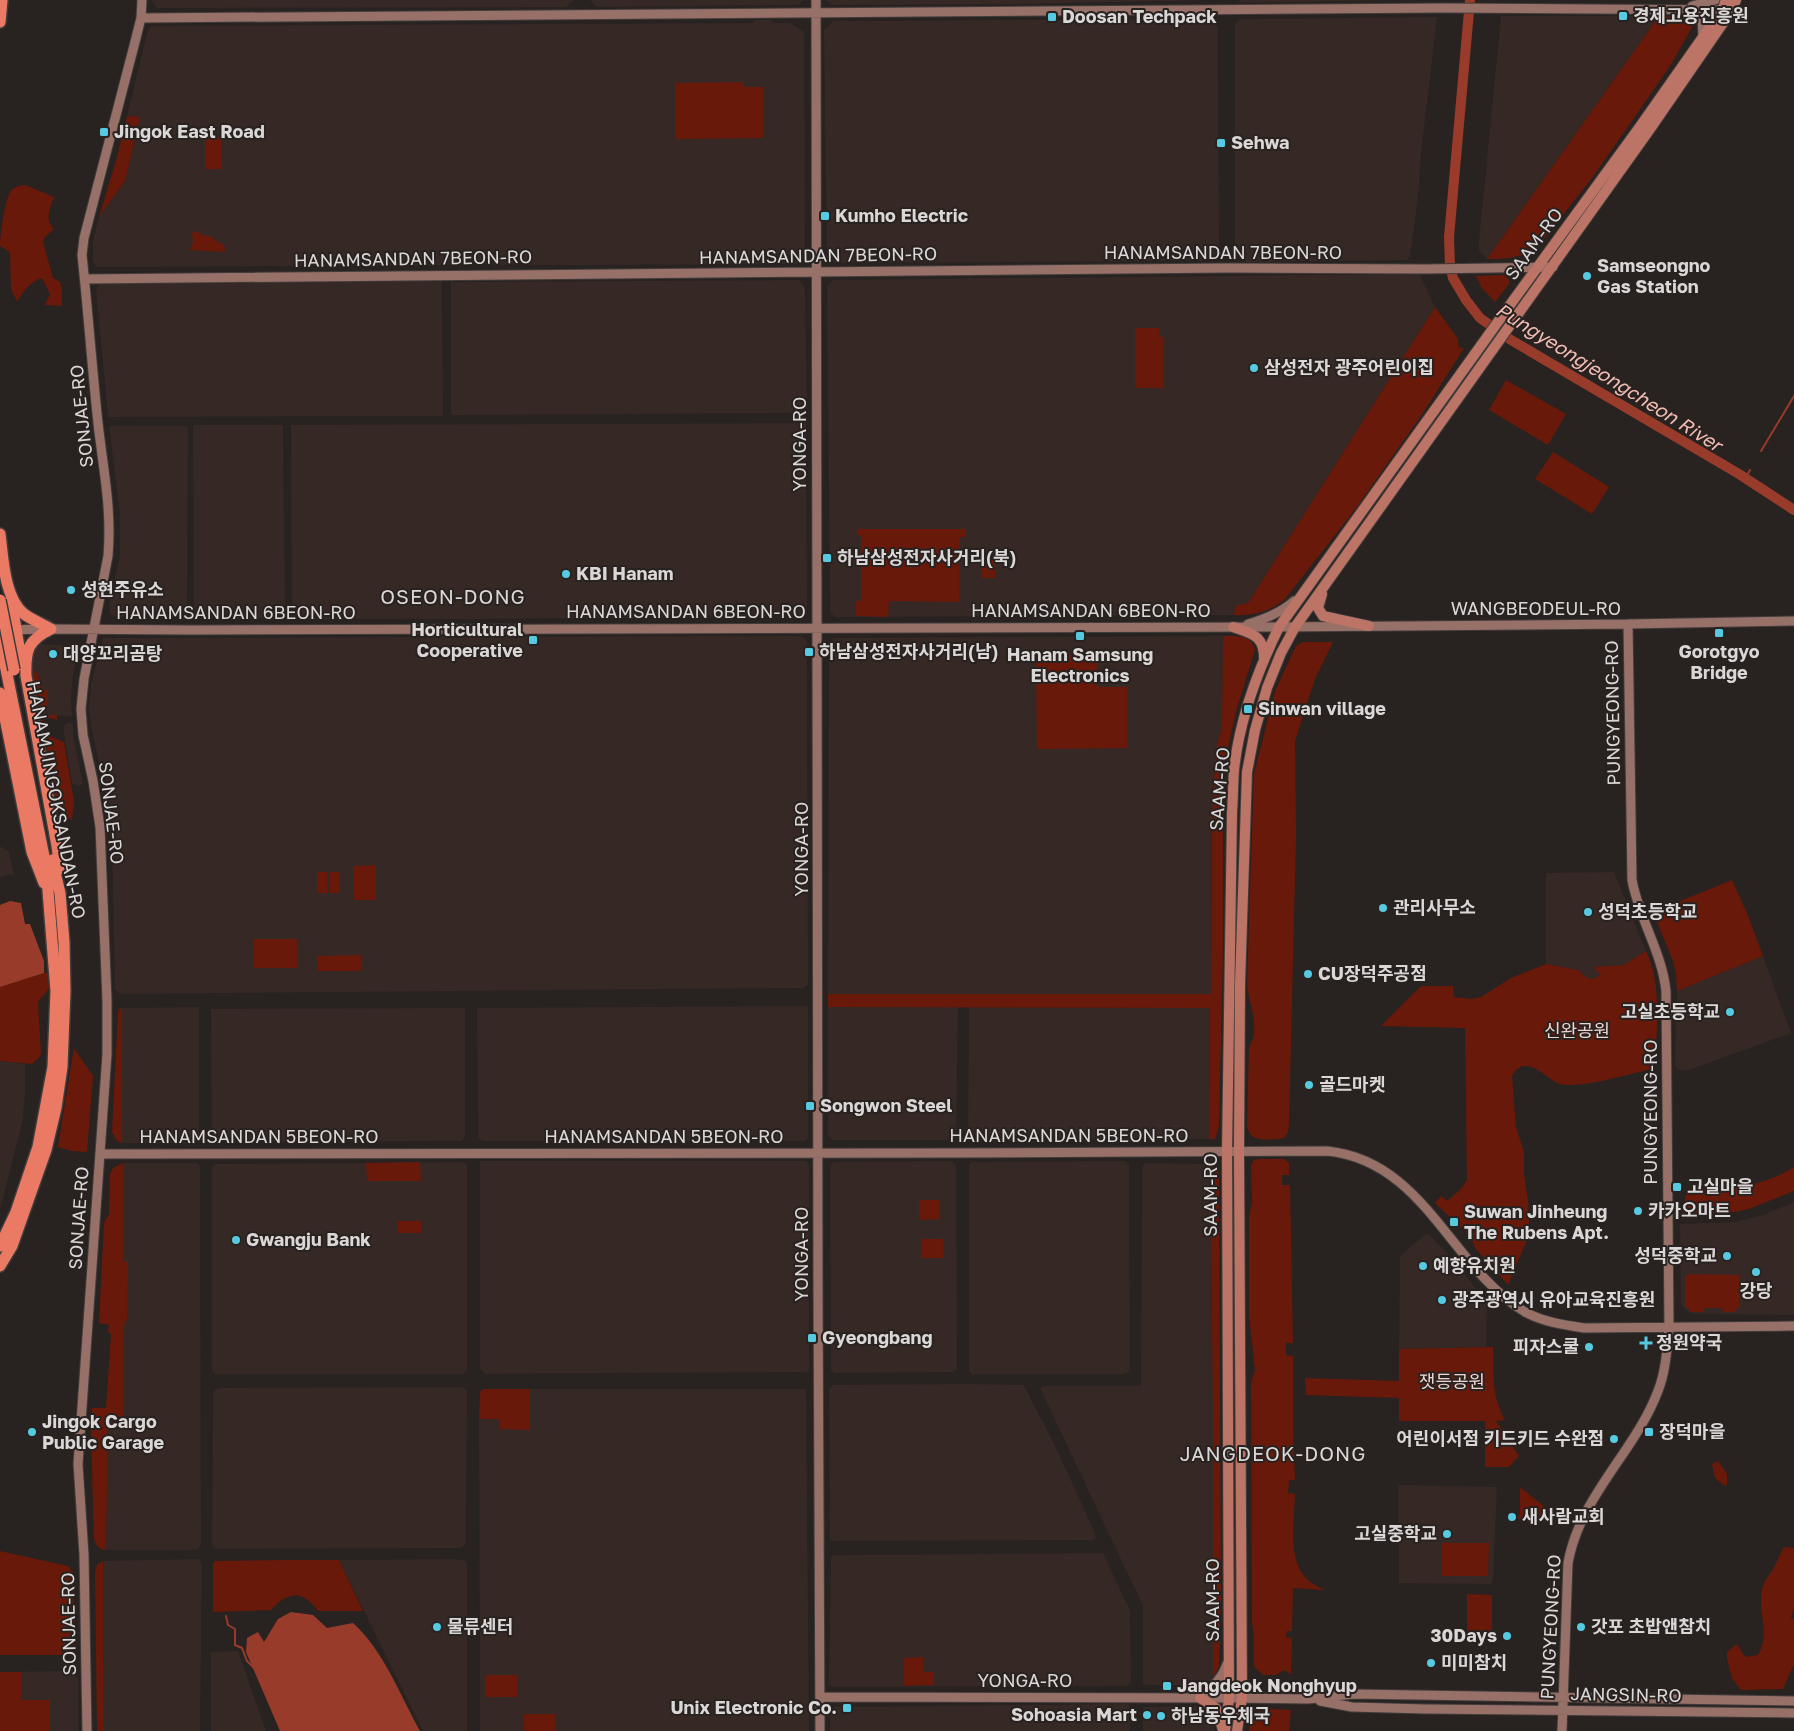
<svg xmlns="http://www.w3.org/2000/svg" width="1794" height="1731" font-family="'Golos Text','Noto Sans KR',sans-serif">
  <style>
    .built { fill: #362825 }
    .green { fill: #69190a }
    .water { fill: #983b2a }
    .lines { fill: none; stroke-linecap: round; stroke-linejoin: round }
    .stream { stroke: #983b2a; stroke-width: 2 }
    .river { stroke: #983b2a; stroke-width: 10 }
    .secondary-casing { stroke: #413c3b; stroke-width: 11 }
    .primary-casing { stroke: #413c3b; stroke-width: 12 }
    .highway-casing { stroke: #413c3b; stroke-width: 14 }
    .secondary { stroke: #977068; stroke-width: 9 }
    .primary { stroke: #bb7466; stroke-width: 10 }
    .highway { stroke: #eb7a64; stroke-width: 11 }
    .highway-bridge-casing { stroke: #413c3b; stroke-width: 14; stroke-linecap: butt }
    .highway-bridge { stroke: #eb7a64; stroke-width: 11 }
    .poi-dot { fill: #55cae0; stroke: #282220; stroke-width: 2 }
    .labels { text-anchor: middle; stroke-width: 4; stroke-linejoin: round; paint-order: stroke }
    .poi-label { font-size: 18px; font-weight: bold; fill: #dbd7d6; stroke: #282220; text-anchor: start }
    .street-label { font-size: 18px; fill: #dbd7d6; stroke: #282220 }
    .park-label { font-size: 18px; fill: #efd4ce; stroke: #282220 }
    .water-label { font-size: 19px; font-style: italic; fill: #f1bcb1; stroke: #282220 }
    .quarter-label { font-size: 20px; letter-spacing: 1px; fill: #dbd7d6; stroke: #282220 }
  </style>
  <rect width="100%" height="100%" fill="#282220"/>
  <!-- built -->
  <path class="built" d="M151 0H573V1L566 7 156 8Z
    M590 0H803L799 5 596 7Z
    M826 0H1214L1010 4 831 5Z
    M1239 0H1392L1241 3Z
    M1501 16H1659L1487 259 1479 250V241Z
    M1437 17 1421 154 1418 199 1410 256 1407 260 1246 262 1235 251V24L1240 19Z
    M1211 19 1218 28 1219 256 1215 261 834 263 827 257 824 30 833 21Z
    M754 20H771L772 23H790L804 32 805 258 800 264 97 267 93 262V240L99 217 125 181 140 117 127 116 148 29 151 26 754 23Z
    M1419 274 1435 307 1248 603 1235 607 1234 615 835 617 830 612 827 286 833 280Z
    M799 280 805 288 807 413 455 415H452L451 413V282Z
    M442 281 443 416 109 417 108 416 96 290 100 284Z
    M806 423 807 610 802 616 477 619H292L291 425Z
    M193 425H283L285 619 194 618Z
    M109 426H186L188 429 187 616 115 617 110 613 109 605 120 556V513Z
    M801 636 807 641 808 984 803 988 120 994 115 989 112 839 104 782 93 736 89 710 91 683 103 638Z
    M1223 636 1222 728 1217 745 1215 759 1212 823 1211 994H828L829 643 834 638Z
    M36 644 77 646 79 650 73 674 71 698 72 716 42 715V706H47V690H41L38 674 32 669 31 655Z
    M67 723H71L73 725V736L83 784 79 786 72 783 64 734V726Z
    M0 846 9 852 14 874 0 877Z
    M1614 872 1646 951 1625 965 1595 967 1600 975 1594 979 1587 978 1578 970 1546 964V873Z
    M1763 956 1791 1033 1686 1071 1679 1070 1675 1066 1677 991Z
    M808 1006V1138L805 1141H483L478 1138 477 1008Z
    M199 1007V1140L196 1143H122V1008Z
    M828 1007H958L956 1135 953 1140H833L828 1136Z
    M969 1007 1210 1008 1209 1139H972L968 1135Z
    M465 1008V1137L461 1141 218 1142 212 1136 211 1009Z
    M0 1061 25 1064V1096L22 1123 0 1210Z
    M480 1161H806L809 1164V1370L806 1372 485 1374 480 1368Z
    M952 1161 956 1165 957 1369 953 1372 834 1373 831 1370 830 1166 833 1162Z
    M1125 1161 1129 1165 1130 1371 1125 1374H972L969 1371V1164L972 1162Z
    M464 1162 467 1165V1371L463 1374H215L212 1371V1167L215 1164Z
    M123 1163H197L200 1166 201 1545 197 1550H106L108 1425H124V1326L127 1319V1262H123Z
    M1146 1163 1210 1164 1213 1401V1678L1212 1681 1203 1685H1145L1143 1683V1606L1040 1388 1043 1386H1141L1142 1167Z
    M1794 1202V1315L1696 1314 1691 1313 1686 1310 1681 1304 1680 1224 1735 1222 1763 1215Z
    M1427 1233 1452 1258 1487 1303 1486 1347 1399 1349 1400 1258 1403 1253Z
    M969 1384 1024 1385 1059 1454 1095 1533 1096 1537 1094 1540 831 1541 830 1539 829 1390 832 1385Z
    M463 1387 467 1391 466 1535V1544L461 1548 216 1549 212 1545 213 1393 215 1390 220 1388Z
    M483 1389H806L809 1731H480L479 1419 480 1392Z
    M1398 1485 1497 1487 1493 1581 1491 1584 1399 1583Z
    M1103 1553 1130 1611 1131 1682 1127 1686 833 1687 829 1684 831 1558 833 1555Z
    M198 1559 202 1564 200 1731H104L103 1561Z
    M455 1559 466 1561 467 1565V1731H423L339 1560Z
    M238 1651 266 1731H211V1652Z
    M65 1671 75 1675 78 1679V1731H0V1672Z
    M1128 1704 1130 1705V1731H830V1710L834 1707Z
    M1199 1706 1209 1710 1215 1725 1214 1731H1143V1709L1145 1707Z"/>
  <!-- green -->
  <path class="green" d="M1659 16H1687L1696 20 1672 63 1641 108 1592 178 1535 250C1519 258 1504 259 1487 259Z
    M742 82 744 87H763V138L675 139V83Z
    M127 116 140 117 125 181 99 217 117 157Z
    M205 137H221L222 169H205Z
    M25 185 54 197C50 208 44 220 54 229L45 237 43 242 53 278 60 282 62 289V306L45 305 50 294 42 278C30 282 23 291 17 302L11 289 10 252 0 246C0 236 5 198 11 191 14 187 20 185 25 185Z
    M197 231C202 237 207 234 213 238 218 241 218 244 224 244L225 252 189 250 193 243 192 233Z
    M1505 275 1509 280V284L1495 302 1482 288 1476 276Z
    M1435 307 1458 339 1459 348H1464L1423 413 1354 511 1285 599C1270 612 1253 616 1234 615L1235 606 1248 603Z
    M1135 328H1159V337H1164V388H1135Z
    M1506 380 1566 414 1548 445 1489 410Z
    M1553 452 1609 487 1592 514 1535 479Z
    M858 529H965V537H960L959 602 889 601 888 617 856 616V601H861V536L858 535Z
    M982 555H995V578H981Z
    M1223 636C1236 636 1252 634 1255 650L1237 708 1230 738 1223 779V947L1219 1126 1215 1139H1209L1210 1008 828 1007V994H1211L1212 823 1215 759 1217 745 1222 728Z
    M1302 642H1333L1315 679 1295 741 1296 837 1289 1124 1288 1132 1284 1138C1276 1139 1257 1142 1251 1135 1249 1133 1248 1128 1247 1127L1249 1047C1261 1030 1249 1003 1247 985L1254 774 1275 691 1296 646Z
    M1036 655H1098V687H1127V748L1037 749Z
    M32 669 38 674 41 690H48V706H42V715H57V720L51 718 44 719C37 733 54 738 64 742L74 801 72 820 64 816C62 805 60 799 51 792L30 674Z
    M376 865V900H354V866Z
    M317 872H327V893H317Z
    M330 872H340V893H330Z
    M1732 880 1747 913 1763 956 1677 991 1676 973 1673 961 1653 912Z
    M254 939H297V968H254Z
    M1646 951C1663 986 1656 1030 1655 1068 1633 1073 1581 1089 1560 1084 1545 1079 1526 1051 1512 1076L1516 1127 1524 1152V1174L1528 1201 1529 1225 1526 1242 1508 1285 1475 1248 1471 1237 1435 1203 1441 1196 1447 1201 1461 1189 1467 1180 1465 1028 1381 1026 1421 986H1453L1454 997 1471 999 1481 997 1511 978 1546 964 1578 970 1587 978 1594 979 1600 975 1594 967 1624 965Z
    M361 955V971H318L317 956Z
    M44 973H48L49 989 38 1002 41 1054 38 1059 32 1064 0 1061V987Z
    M122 1008V1143L117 1141 112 1132 118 1013 119 1009Z
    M74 1048 93 1076 87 1152 72 1151 58 1147Z
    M1260 1159H1284L1289 1163V1175H1282V1185H1290L1293 1343H1286V1355L1293 1356V1424L1295 1480H1289L1288 1493 1295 1494C1294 1529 1283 1576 1326 1590L1293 1588 1292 1631H1287L1286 1637 1292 1638 1291 1674 1284 1670 1276 1675H1264L1256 1669 1254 1665V1635L1252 1623 1251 1383 1255 1370 1249 1316V1217L1252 1202 1251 1165 1254 1160Z
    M420 1162 421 1181H367L366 1163Z
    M123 1163V1262H128L127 1319 124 1326V1425H108L106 1550C99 1549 96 1546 94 1539L91 1435 92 1408H106L111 1334 108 1332 109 1325 99 1323 104 1223 109 1214 110 1174 113 1168Z
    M1210 1164 1217 1168 1219 1174 1221 1596 1219 1666 1213 1678V1401Z
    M1794 1167V1191L1749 1209 1734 1212 1682 1214 1687 1189C1725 1188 1760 1189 1794 1167Z
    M919 1200H939V1219L919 1220Z
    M398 1221H421V1233H398Z
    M922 1239H943V1258H922Z
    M1688 1274 1739 1275V1308H1736V1312H1723L1722 1308H1703V1312H1690V1309L1685 1306V1277Z
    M1493 1347C1494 1375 1491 1394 1505 1420L1496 1421 1519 1456 1509 1467H1485V1421H1399V1398L1306 1395 1305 1378 1399 1381V1349Z
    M483 1389H530V1430L500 1429V1419H479L480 1392Z
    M1718 1461 1727 1474V1485L1725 1486 1715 1478 1712 1464Z
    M1520 1487 1545 1507 1539 1523 1537 1520 1518 1519 1520 1512Z
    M1442 1543H1489L1488 1576H1442Z
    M1784 1547 1794 1548V1608L1791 1618 1794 1619V1664L1783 1689 1741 1690 1732 1678 1727 1659V1652L1737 1644 1743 1654 1746 1657 1758 1655C1772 1631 1755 1611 1763 1586 1765 1580 1770 1574 1773 1569 1777 1562 1780 1554 1784 1547Z
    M0 1551 68 1566 73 1572 75 1650 69 1655H0Z
    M286 1560H339L363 1611H318C303 1589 287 1592 271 1610L213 1612V1564L215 1561Z
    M103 1561 104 1731H97L95 1572 97 1565Z
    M1467 1594 1492 1595V1635H1467Z
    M923 1657V1672H934V1685L904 1686V1658Z
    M0 1672H21V1700H50V1731H0Z
    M485 1675H517V1697H485Z
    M1269 1709 1291 1710 1289 1731H1249L1251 1717 1260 1710Z
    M524 1714H555V1731H524Z"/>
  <!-- water -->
  <path class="water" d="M10 901 21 903 25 924H30L44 961V973L0 987V905Z
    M291 1612 313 1615 327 1628 353 1623C384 1651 400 1695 420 1731H280L246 1652 247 1638 258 1632 264 1642 278 1619Z"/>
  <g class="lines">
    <!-- stream -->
    <path class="stream" d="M1761 451 1794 396
      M1745 479 1750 470
      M226 1616 228 1625 235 1629V1645L242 1648 247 1661 253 1667"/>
    <!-- river -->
    <path class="river" d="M1470 0 1449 237 1450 267 1453 278 1466 300 1480 318 1511 340 1739 474 1794 510"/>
    <defs>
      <path id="secondary" d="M816 0 818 1289 820 1731
        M1692 6 1715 0
        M1690 12 1696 14 1702 18 1703 37
        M141 18 1443 8 1727 10
        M85 279 1229 268 1426 269 1553 267
        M1248 624C1265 619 1281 613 1294 601
        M0 630 51 629 191 630 1279 627 1628 624 1794 621
        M100 1154 962 1153 1327 1151C1425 1161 1450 1267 1525 1312 1543 1322 1564 1325 1584 1328L1794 1326
        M820 1697 1229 1698 1308 1699 1353 1694 1794 1701
        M1200 1698C1212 1687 1222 1679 1227 1664
        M1320 1701 1352 1707 1425 1709 1794 1713
        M87 1731 84 1555 78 1464 107 1054V1001L100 827 93 781 83 735 81 709 84 679 108 556C112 509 103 468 98 423 92 367 88 311 82 255L84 238 135 42 141 18 142 0
        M1562 1731 1568 1563C1580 1496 1635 1452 1658 1391 1666 1371 1667 1348 1669 1327L1666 991C1662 952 1639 919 1632 880L1628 624"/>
      <path id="primary" d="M1322 594 1318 608 1323 616 1369 626
        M1233 627C1252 634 1264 635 1264 658
        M1200 1698 1216 1708 1223 1730
        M1225 1731 1229 1698 1227 1151 1232 813C1233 799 1233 784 1234 770 1239 722 1258 670 1279 627L1515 298 1639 128 1722 10 1726 0
        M1237 1731 1242 1698 1239 1151 1240 984 1247 772 1255 730 1267 688 1281 653 1295 627 1650 129 1732 10 1736 0"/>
      <path id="highway" d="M0 22 2 0
        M0 534C3 557 4 598 24 614 32 620 43 624 51 629
        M11 599 22 665
        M51 629C28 640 25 650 26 676L57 846 60 869
        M0 640 46 866 56 991 53 1067 38 1147 16 1212 0 1246
        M0 693 32 852 44 883
        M0 1266 12 1246 46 1150 56 1108 62 1067 65 991 64 942 60 893 52 860"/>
    </defs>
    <!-- secondary casing -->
    <use href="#secondary" class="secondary-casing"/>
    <!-- primary casing -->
    <use href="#primary" class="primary-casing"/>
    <!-- highway casing -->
    <use href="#highway" class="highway-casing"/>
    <!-- secondary -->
    <use href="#secondary" class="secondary"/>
    <!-- primary -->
    <use href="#primary" class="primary"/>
    <!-- highway -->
    <use href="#highway" class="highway"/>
    <defs>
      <path id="highway-bridge" d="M0 600 14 670"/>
    </defs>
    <!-- highway-bridge casing -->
    <use href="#highway-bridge" class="highway-bridge-casing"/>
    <!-- highway-bridge -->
    <use href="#highway-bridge" class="highway-bridge"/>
  </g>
  <!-- markers -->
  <g class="poi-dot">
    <rect x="1618" y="11" width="10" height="10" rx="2.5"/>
    <rect x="1047" y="12" width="10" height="10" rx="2.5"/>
    <rect x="99" y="127" width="10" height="10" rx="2.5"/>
    <rect x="1216" y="138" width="10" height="10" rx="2.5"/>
    <rect x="820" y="211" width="10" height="10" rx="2.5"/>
    <circle cx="1587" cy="276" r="5"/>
    <circle cx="1254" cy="368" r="5"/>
    <rect x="822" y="553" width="10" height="10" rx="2.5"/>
    <circle cx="566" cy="574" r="5"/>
    <circle cx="71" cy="590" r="5"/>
    <rect x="1714" y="628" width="10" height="10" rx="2.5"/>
    <rect x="1075" y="631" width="10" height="10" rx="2.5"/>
    <rect x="528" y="635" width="10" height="10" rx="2.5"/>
    <rect x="804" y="647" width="10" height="10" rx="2.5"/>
    <circle cx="53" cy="654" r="5"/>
    <rect x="1243" y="704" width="10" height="10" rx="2.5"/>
    <circle cx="1383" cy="908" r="5"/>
    <circle cx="1588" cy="912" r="5"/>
    <circle cx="1308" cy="974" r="5"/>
    <circle cx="1730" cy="1012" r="5"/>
    <circle cx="1309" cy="1085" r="5"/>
    <rect x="805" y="1101" width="10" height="10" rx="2.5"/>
    <rect x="1672" y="1182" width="10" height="10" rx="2.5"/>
    <circle cx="1638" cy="1211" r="5"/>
    <rect x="1449" y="1217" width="10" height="10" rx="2.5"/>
    <circle cx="236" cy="1240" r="5"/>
    <circle cx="1727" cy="1256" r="5"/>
    <circle cx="1423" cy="1266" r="5"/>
    <circle cx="1756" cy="1272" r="5"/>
    <circle cx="1442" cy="1300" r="5"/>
    <rect x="807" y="1333" width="10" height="10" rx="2.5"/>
    <path d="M1643.5 1335.5h5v5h5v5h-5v5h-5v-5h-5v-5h5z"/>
    <circle cx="1589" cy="1347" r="5"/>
    <circle cx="32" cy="1432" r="5"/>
    <rect x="1644" y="1427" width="10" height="10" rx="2.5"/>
    <circle cx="1614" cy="1439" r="5"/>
    <circle cx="1512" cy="1517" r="5"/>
    <circle cx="1447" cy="1534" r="5"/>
    <circle cx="437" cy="1627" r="5"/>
    <circle cx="1581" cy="1627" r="5"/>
    <circle cx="1507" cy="1636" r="5"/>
    <circle cx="1431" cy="1663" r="5"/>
    <rect x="1162" y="1681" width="10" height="10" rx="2.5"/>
    <rect x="842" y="1703" width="10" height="10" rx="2.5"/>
    <circle cx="1147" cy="1715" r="5"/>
    <circle cx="1161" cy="1716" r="5"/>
  </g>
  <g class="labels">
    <!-- poi labels -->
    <g class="poi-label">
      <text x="1633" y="22">경제고용진흥원</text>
      <text x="1062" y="23">Doosan Techpack</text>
      <text x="114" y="138">Jingok East Road</text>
      <text x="1231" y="149">Sehwa</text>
      <text x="835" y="222">Kumho Electric</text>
      <text x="1597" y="272">Samseongno<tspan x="1597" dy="21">Gas Station</tspan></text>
      <text x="1264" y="374">삼성전자 광주어린이집</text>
      <text x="837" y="564">하남삼성전자사거리(북)</text>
      <text x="576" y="580">KBI Hanam</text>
      <text x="81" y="596">성현주유소</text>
      <text x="523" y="636" text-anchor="end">Horticultural<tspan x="523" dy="21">Cooperative</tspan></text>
      <text x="819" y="658">하남삼성전자사거리(남)</text>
      <text x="1719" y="658" text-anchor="middle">Gorotgyo<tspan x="1719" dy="21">Bridge</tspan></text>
      <text x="63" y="660">대양꼬리곰탕</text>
      <text x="1080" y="661" text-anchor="middle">Hanam Samsung<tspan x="1080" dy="21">Electronics</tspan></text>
      <text x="1258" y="715">Sinwan village</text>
      <text x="1393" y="914">관리사무소</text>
      <text x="1598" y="918">성덕초등학교</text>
      <text x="1318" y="980">CU장덕주공점</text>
      <text x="1720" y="1018" text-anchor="end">고실초등학교</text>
      <text x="1319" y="1091">골드마켓</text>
      <text x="820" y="1112">Songwon Steel</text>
      <text x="1687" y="1193">고실마을</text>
      <text x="1648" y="1217">카카오마트</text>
      <text x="1464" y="1218">Suwan Jinheung<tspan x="1464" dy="21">The Rubens Apt.</tspan></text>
      <text x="246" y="1246">Gwangju Bank</text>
      <text x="1717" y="1262" text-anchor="end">성덕중학교</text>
      <text x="1433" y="1272">예향유치원</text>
      <text x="1756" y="1297" text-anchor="middle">강당</text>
      <text x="1452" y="1306">광주광역시 유아교육진흥원</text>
      <text x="822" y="1344">Gyeongbang</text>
      <text x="1656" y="1349">정원약국</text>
      <text x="1579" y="1353" text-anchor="end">피자스쿨</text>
      <text x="42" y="1428">Jingok Cargo<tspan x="42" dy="21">Public Garage</tspan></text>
      <text x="1659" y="1438">장덕마을</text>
      <text x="1604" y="1445" text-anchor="end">어린이서점 키드키드 수완점</text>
      <text x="1522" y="1523">새사람교회</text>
      <text x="1437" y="1540" text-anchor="end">고실중학교</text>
      <text x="447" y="1633">물류센터</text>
      <text x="1591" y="1633">갓포 초밥앤참치</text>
      <text x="1497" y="1642" text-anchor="end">30Days</text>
      <text x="1441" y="1669">미미참치</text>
      <text x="1177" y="1692">Jangdeok Nonghyup</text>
      <text x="837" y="1714" text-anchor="end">Unix Electronic Co.</text>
      <text x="1137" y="1721" text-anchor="end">Sohoasia Mart</text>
      <text x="1171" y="1722">하남동우체국</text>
    </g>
    <!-- street labels -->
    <g class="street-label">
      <text transform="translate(1534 244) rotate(-54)" y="6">SAAM-RO</text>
      <text x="1223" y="259">HANAMSANDAN 7BEON-RO</text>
      <text transform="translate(818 256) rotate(-1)" y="6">HANAMSANDAN 7BEON-RO</text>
      <text transform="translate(413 259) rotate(-1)" y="6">HANAMSANDAN 7BEON-RO</text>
      <text transform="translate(82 416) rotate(-96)" y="6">SONJAE-RO</text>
      <text transform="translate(800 444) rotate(-90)" y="6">YONGA-RO</text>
      <text x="1536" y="615">WANGBEODEUL-RO</text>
      <text x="1091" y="617">HANAMSANDAN 6BEON-RO</text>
      <text x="686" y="618">HANAMSANDAN 6BEON-RO</text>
      <text x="236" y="619">HANAMSANDAN 6BEON-RO</text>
      <text transform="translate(1613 713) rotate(-91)" y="6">PUNGYEONG-RO</text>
      <text transform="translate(1220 789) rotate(-85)" y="6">SAAM-RO</text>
      <text transform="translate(56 800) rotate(79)" y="6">HANAMJINGOKSANDAN-RO</text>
      <text transform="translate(111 813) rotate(83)" y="6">SONJAE-RO</text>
      <text transform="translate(802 849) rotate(-90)" y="6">YONGA-RO</text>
      <text transform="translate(1651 1112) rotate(-90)" y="6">PUNGYEONG-RO</text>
      <text x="1069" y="1142">HANAMSANDAN 5BEON-RO</text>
      <text x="259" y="1143">HANAMSANDAN 5BEON-RO</text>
      <text x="664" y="1143">HANAMSANDAN 5BEON-RO</text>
      <text transform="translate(1211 1195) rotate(-90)" y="6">SAAM-RO</text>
      <text transform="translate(79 1218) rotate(-86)" y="6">SONJAE-RO</text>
      <text transform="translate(802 1254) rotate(-90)" y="6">YONGA-RO</text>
      <text transform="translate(1213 1600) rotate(-90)" y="6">SAAM-RO</text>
      <text transform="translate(69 1624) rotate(-91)" y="6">SONJAE-RO</text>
      <text transform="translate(1551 1627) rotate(-87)" y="6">PUNGYEONG-RO</text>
      <text x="1025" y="1687">YONGA-RO</text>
      <text transform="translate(1626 1695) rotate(1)" y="6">JANGSIN-RO</text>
    </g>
    <!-- park labels -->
    <g class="park-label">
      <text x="1577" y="1037">신완공원</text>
      <text x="1452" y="1388">잿등공원</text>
    </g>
    <!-- water labels -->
    <g class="water-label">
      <text transform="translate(1609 377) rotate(32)" y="7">Pungyeongjeongcheon River</text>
    </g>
    <!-- quarter labels -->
    <g class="quarter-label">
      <text x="453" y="604">OSEON-DONG</text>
      <text x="1273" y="1461">JANGDEOK-DONG</text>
    </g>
  </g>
</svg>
